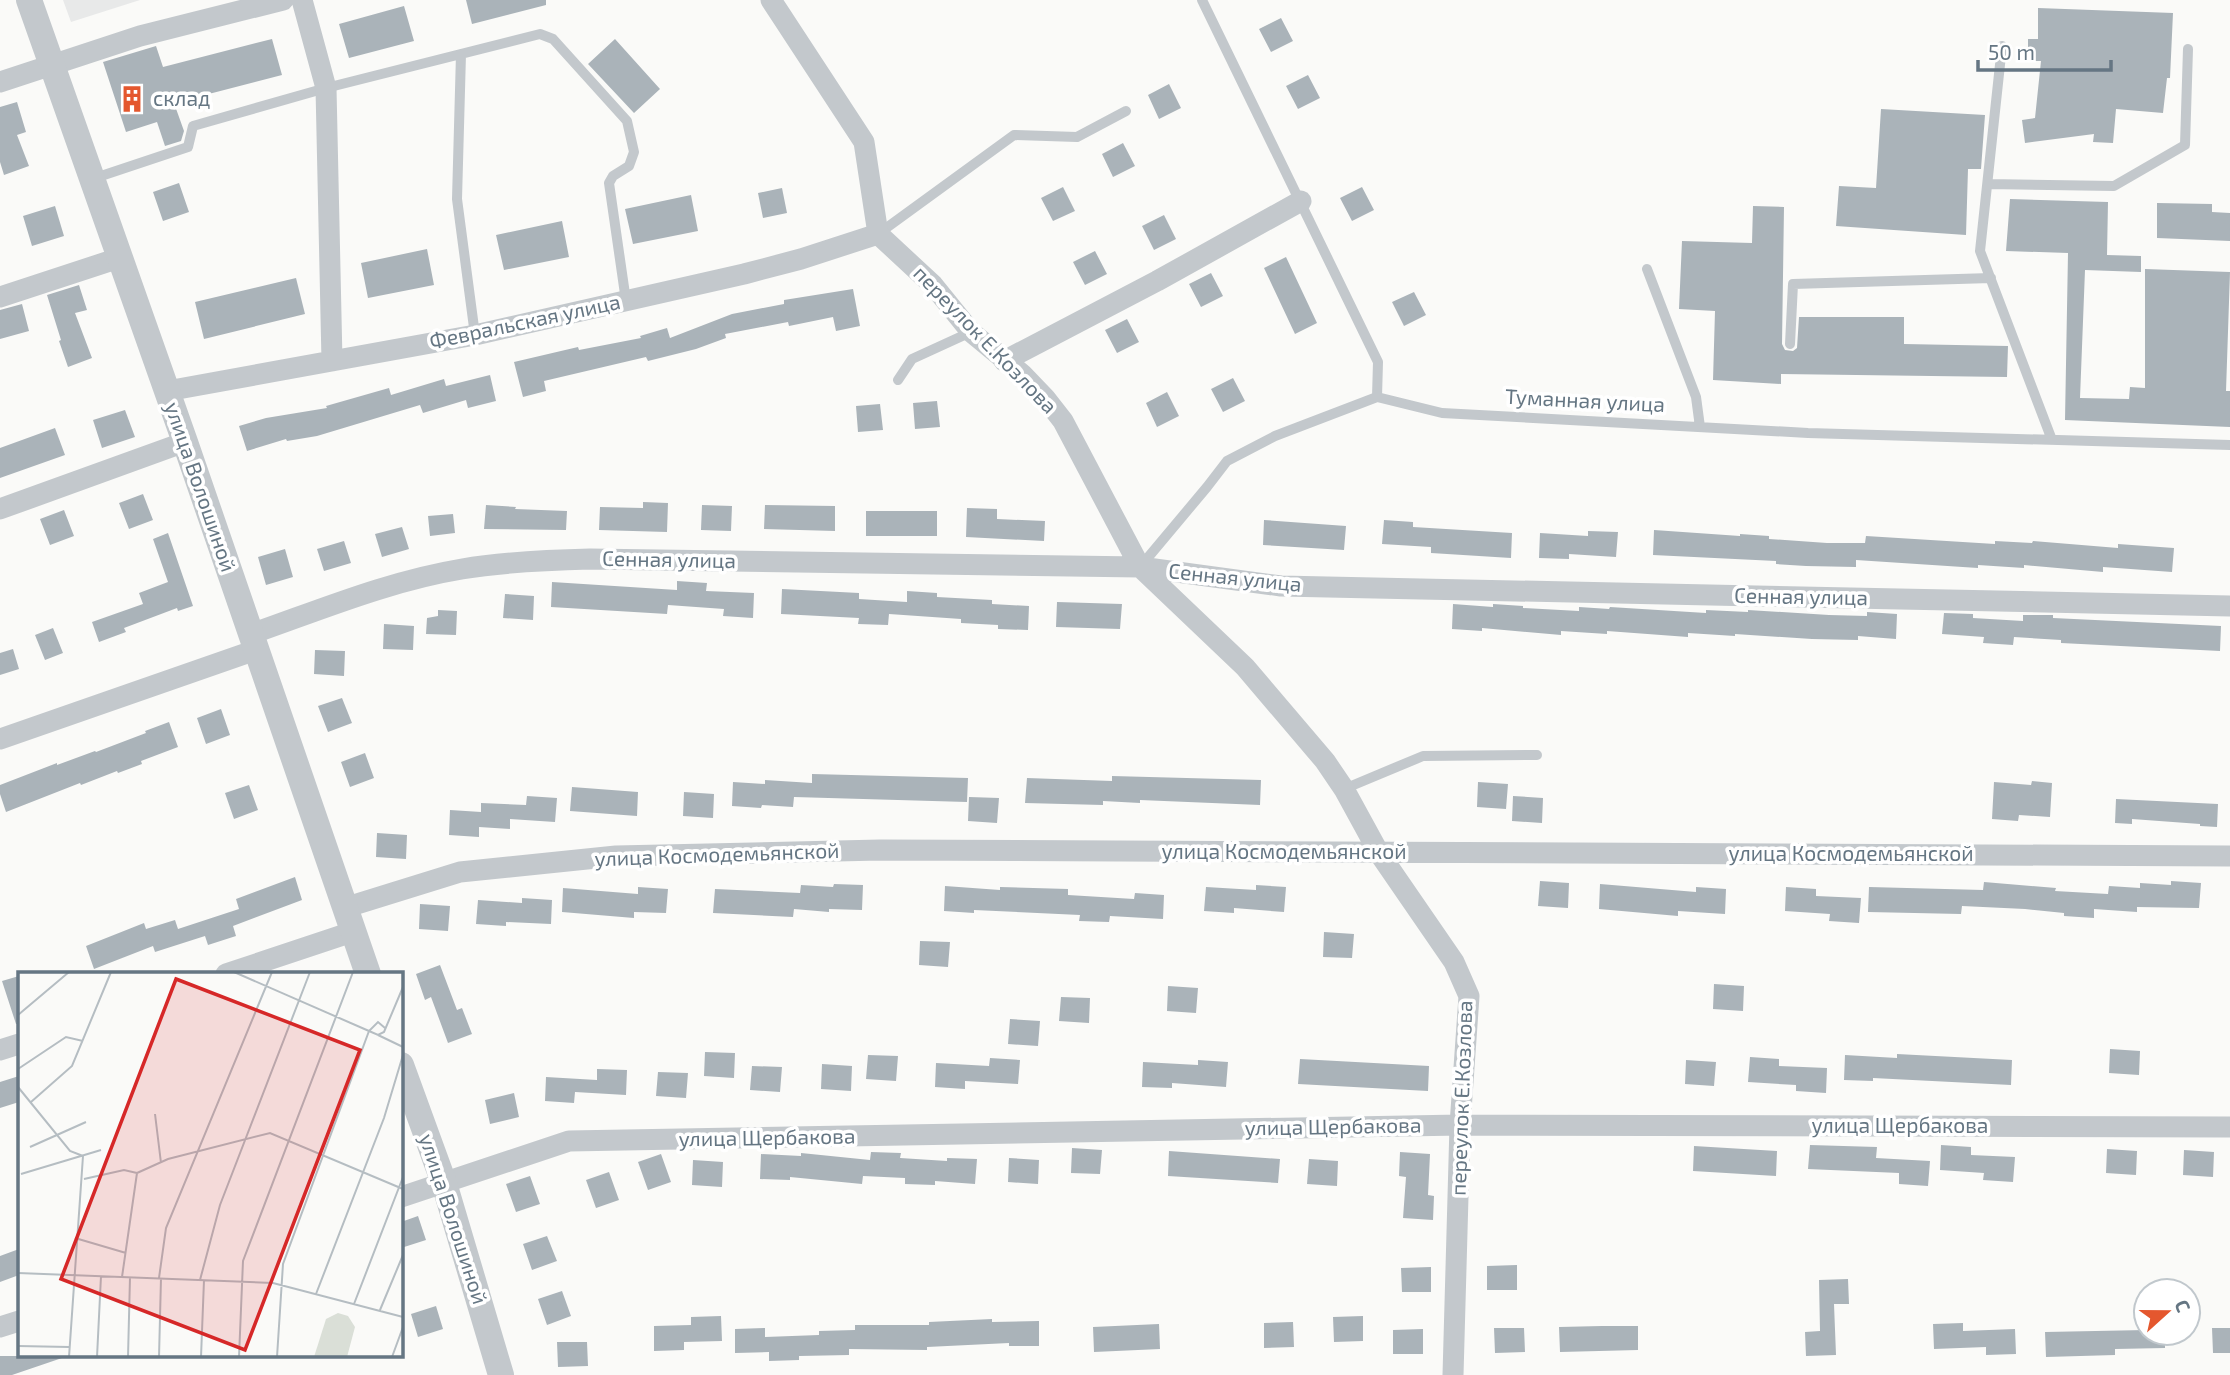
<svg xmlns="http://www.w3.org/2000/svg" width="2230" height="1375" font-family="'Exo 2',sans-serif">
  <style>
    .built { fill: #e8e9e9 }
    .building { fill: #aab3b9 }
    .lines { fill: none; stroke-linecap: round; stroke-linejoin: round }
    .service { stroke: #c3c8cc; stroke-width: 10 }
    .minor { stroke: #c3c8cc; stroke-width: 21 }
    .tertiary { stroke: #c3c8cc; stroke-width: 26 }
    .labels { text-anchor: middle; stroke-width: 7; stroke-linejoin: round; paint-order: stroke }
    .poi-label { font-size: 21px; fill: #657683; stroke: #fff; text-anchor: start }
    .street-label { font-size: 21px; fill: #657683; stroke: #fff }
    .inset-road { fill: none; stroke: #b5bdc2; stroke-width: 2 }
    .view { fill: #d62828; fill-opacity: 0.15; stroke: #d62828; stroke-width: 3.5 }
    .inset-edge { fill: none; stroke: #657683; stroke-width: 3.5 }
  </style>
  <rect width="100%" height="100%" fill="#fafaf8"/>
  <!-- built -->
  <path class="built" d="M63 0H140L71 22Z"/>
  <!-- building -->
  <path class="building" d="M466 0H546V5L472 24Z
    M404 6 414 41 349 58 339 24Z
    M2038 8 2173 13 2170 78H2167L2163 113 2116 109 2113 143 2093 142 2094 134 2025 143 2022 120 2035 118 2041 61H2028V39H2038Z
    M1281 18 1293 41 1271 52 1259 29Z
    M272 39 282 75 174 103 184 131 181 141 165 146 157 122 126 132 103 62 156 46 163 67Z
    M615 39 660 89 634 113 588 64Z
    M1308 75 1320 98 1298 109 1286 86Z
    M1169 84 1181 108 1159 119 1148 95Z
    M17 102 26 132 17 135 29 166 4 175 0 162V107Z
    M1881 109 1985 115 1981 169H1968L1966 235 1836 226 1839 186 1876 188Z
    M1123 143 1135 166 1113 177 1102 154Z
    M179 183 189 212 163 221 153 192Z
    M1063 187 1075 211 1053 221 1041 198Z
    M1362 187 1374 210 1352 221 1340 198Z
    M782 188 787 213 763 218 758 193Z
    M691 195 698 231 633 244 625 209Z
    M2010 199 2108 202 2107 255 2141 256V272L2085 270 2080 398 2129 399 2130 387 2145 388V269L2230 272 2226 391H2230V427L2065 420 2068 253 2006 251Z
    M2157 203 2212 204V212L2230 213V241L2157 238Z
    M55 206 64 236 32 246 23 216Z
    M1753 206 1784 207 1782 344 1785 350 1793 351 1797 348 1799 317H1904V344L2008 346 2007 377 1781 374V384L1713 380 1715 311 1679 309 1682 241 1752 243Z
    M1164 215 1176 239 1154 250 1142 226Z
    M562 221 569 257 504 270 496 235Z
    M427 249 434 285 368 298 361 263Z
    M1095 251 1107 274 1085 285 1073 262Z
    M1286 257 1317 323 1295 334 1264 268Z
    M1211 273 1223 296 1201 307 1189 284Z
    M296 278 305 314 204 339 195 302Z
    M79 285 87 310 75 313 92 358 68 367 59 341 61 340 47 295Z
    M853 289 860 326 836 331 833 317 789 326 788 322 725 334 726 338 696 349 648 361 646 357 544 381 546 391 523 397 514 362 578 347 579 350 641 338 640 336 667 328 670 338 732 314 784 304V300Z
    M1414 292 1426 315 1404 326 1392 302Z
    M22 304 29 331 0 339V310Z
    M1127 319 1139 342 1117 353 1105 330Z
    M490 375 496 401 468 408 466 400 423 413 420 405 317 436 287 441 286 439 247 451 239 426 266 418 327 408 326 406 389 388 391 395 444 379 446 386Z
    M1233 378 1245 401 1223 412 1211 389Z
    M1167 392 1179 416 1157 427 1146 403Z
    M937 401 940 427 915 429 913 403Z
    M880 404 883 430 858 432 856 406Z
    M125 410 135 437 102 448 93 420Z
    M55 428 65 455 0 478V448Z
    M143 494 153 520 129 529 119 503Z
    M643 502 668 503 667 532 599 530 600 507 643 508Z
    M486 505 516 507 515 509 567 511 566 530 484 529Z
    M702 505 732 506 731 531 701 530Z
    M765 505 835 506V531L764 529Z
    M967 508 997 509V519L1045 521 1044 541 966 537Z
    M64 510 74 536 50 545 40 519Z
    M866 511H937V536H866Z
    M453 514 455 533 430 536 428 516Z
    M1264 520 1346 526 1344 550 1263 545Z
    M1384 520 1413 522V527L1512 533 1511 558 1431 553V547L1382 544Z
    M402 527 409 549 382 557 375 534Z
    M1654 530 1740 536V534L1769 536V539L1827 543H1865L1866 536 1995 544V541L2032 543 2033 541 2118 548V544L2174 548 2172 572 2103 567V572L2024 565V568L1978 565V568L1856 560V567L1806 566 1776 564V561L1653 555Z
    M1588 531 1618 532 1616 557 1569 554V559L1539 558 1540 533 1588 536Z
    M168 533 193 606 178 611 177 608 124 628 126 632 99 642 92 622 143 604 139 593 168 582 153 539Z
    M344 541 351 563 324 571 317 549Z
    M285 549 293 577 266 585 258 557Z
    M677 581 707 583 706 591 754 593 753 618 723 616 724 609 668 605 667 614 551 607 552 582 677 590Z
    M782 589 859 593V599L907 602V591L937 593V597L992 600V604L1029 606 1028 630 998 629V625L961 623V619L889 614 888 625 858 624 859 618 781 614Z
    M505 594 534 596 533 620 503 618Z
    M1057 602 1122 604 1120 629 1056 627Z
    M1453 604 1493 607V604L1523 606V608L1579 611V607L1609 609 1610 607 1706 613V610L1748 612V610L1829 615 1867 616V612L1897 614 1896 639 1858 636V640L1812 639 1735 634V636L1688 633V637L1607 631V634L1561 631V635L1482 628V631L1452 629Z
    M438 610 457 611 456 635 426 634 427 618 438 616Z
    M1944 613 1973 614V618L2023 621V615H2053V618L2221 626 2220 651 2061 643V640L2014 637 2013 645 1983 643 1984 637 1942 634Z
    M384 624 414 626 413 650 383 649Z
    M53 628 63 653 45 660 35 635Z
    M13 649 19 669 0 675V653Z
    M315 650 345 651 344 676 314 674Z
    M342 698 352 723 328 732 318 706Z
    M221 709 230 735 206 744 197 718Z
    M169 722 178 747 141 761 142 764 118 773 117 771 81 785 80 783 6 812 0 794V785L57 763V765L95 751 96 752 146 733 145 731Z
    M365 753 374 778 350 787 341 762Z
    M812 774 968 778 967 802 794 797 793 807 762 805 761 808 732 806 733 782 765 784V780L812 783Z
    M1112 776 1261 780 1260 805 1140 800V803L1103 801V805L1025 803 1027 778 1112 781Z
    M2032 781 2052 783 2050 817 2019 815 2018 821 1992 819 1994 782 2031 785Z
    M1478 782 1508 784 1506 809 1477 807Z
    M249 785 258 810 234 819 225 793Z
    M572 787 638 792 637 816 570 811Z
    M684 792 714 794 713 818 683 816Z
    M527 796 557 798 555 822 510 819V829L479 827V837L449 835 450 810 481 812V803L526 805Z
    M1513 796 1543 798 1542 823 1512 821Z
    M969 797 999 798 997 823 968 821Z
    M2116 799 2218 804 2217 827 2200 826V824L2132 819V824L2115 823Z
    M377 833 407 835 406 859 376 857Z
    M295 877 302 900 233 926 236 936 208 945 205 936 155 952 153 946 94 969 86 946 144 923 146 929 175 920 178 929 239 909 236 899Z
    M1540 881 1569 883 1568 908 1538 906Z
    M2171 881 2201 883 2199 908 2137 907V912L2094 909V918L2064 916V913L2025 909 1962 906 1961 914 1868 912 1869 887 1983 890 1984 882 2056 888 2055 891 2108 894 2109 886 2140 888V883L2171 885Z
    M834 884 863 885 862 910 829 909V912L794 909 793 917 713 913 715 889 800 893 801 885 833 887Z
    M1600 884 1696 892V887L1726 889 1725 914 1678 911V916L1599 909Z
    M1256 885 1286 887 1284 912 1234 908V913L1204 911 1206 887 1256 890Z
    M945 886 1000 890V887L1068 889V895L1134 899 1135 893 1164 895 1163 919 1110 916 1109 922 1079 921 1080 915 974 910V913L944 911Z
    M638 887 668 889 666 913 634 912V918L562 912 563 888 638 894Z
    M1786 887 1816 889V896L1861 898 1859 923 1829 921 1830 914 1785 911Z
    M522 898 552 900 551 924 506 922V926L476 924 478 900 522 903Z
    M420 904 450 906 448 931 419 929Z
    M1324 932 1354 934 1352 958 1323 957Z
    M920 941 950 942 948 967 919 965Z
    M440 965 457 1010 462 1008 472 1034 448 1043 431 997 425 1000 416 974Z
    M19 976V1024H16L2 981Z
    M1714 984 1744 986 1743 1011 1713 1009Z
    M1168 986 1198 988 1196 1013 1167 1011Z
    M1061 997 1090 998 1089 1023 1059 1021Z
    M1010 1019 1040 1021 1038 1046 1008 1044Z
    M2110 1049 2140 1051 2139 1075 2109 1073Z
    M705 1052 735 1053 734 1078 704 1076Z
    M1897 1054 2012 1060 2011 1085 1873 1078V1081L1844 1080 1845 1055 1897 1058Z
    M868 1055 898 1056 896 1081 866 1079Z
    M1750 1057 1779 1059V1066L1827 1068 1826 1093 1796 1091V1085L1748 1082Z
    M990 1058 1020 1060 1018 1084 965 1081V1089L935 1087 936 1063 989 1066Z
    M1300 1059 1429 1066 1428 1091 1298 1084Z
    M1198 1060 1228 1062 1226 1087 1172 1083V1088L1142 1087 1143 1062 1198 1065Z
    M1686 1060 1716 1062 1714 1086 1685 1084Z
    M822 1064 852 1066 851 1091 821 1089Z
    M752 1066 782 1067 780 1092 750 1090Z
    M597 1069 627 1070 626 1095 575 1092 574 1103 545 1101 546 1077 597 1080Z
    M658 1072 688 1073 686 1098 656 1096Z
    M19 1076V1102L0 1108V1082Z
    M514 1093 519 1117 490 1124 485 1100Z
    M1810 1145 1877 1147 1876 1158 1930 1161 1928 1186 1899 1184V1173L1808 1169Z
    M1941 1145 1971 1147V1155L2015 1157 2013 1182 1983 1180 1984 1173 1940 1170Z
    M1694 1146 1777 1151 1776 1176 1693 1171Z
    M1072 1148 1102 1150 1100 1174 1071 1173Z
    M2107 1149 2137 1151 2136 1175 2106 1173Z
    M2184 1150 2214 1152 2213 1177 2183 1175Z
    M1169 1151 1280 1159 1278 1183 1168 1176Z
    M871 1152 901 1153 900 1158 947 1161V1158L977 1159 975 1184 935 1181V1185L905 1184V1178L863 1176 862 1184 790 1177V1180L760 1179 761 1154 801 1156V1153L870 1160Z
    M1400 1152 1430 1154 1428 1195 1434 1196 1433 1220 1403 1218 1406 1177 1399 1176Z
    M661 1154 671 1182 648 1190 638 1162Z
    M1009 1158 1039 1160 1038 1184 1008 1182Z
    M1309 1159 1338 1161 1337 1186 1307 1184Z
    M693 1160 723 1162 722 1187 692 1185Z
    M609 1172 619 1200 596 1208 586 1180Z
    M530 1176 540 1204 516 1212 506 1184Z
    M418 1216 426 1240 401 1248V1222Z
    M547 1236 557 1261 532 1270 523 1244Z
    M19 1249V1275L0 1282V1256Z
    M1517 1265V1290H1487V1266Z
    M1431 1267V1292H1402L1401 1268Z
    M1848 1279 1849 1304H1834L1836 1355 1806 1356 1805 1332 1820 1331 1819 1280Z
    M562 1291 571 1316 547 1325 538 1299Z
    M436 1306 443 1329 418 1337 411 1314Z
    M721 1316 722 1341 684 1342V1350L654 1351V1326L691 1325V1317Z
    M1363 1316V1341L1334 1342 1333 1317Z
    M992 1319V1322L1039 1321V1346H1009V1343L927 1347V1350L849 1349V1355L799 1356V1360L769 1361V1352L735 1353V1329L765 1328V1337L819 1335V1331L855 1330V1325H929V1322Z
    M1293 1322 1294 1347 1264 1348V1323Z
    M1963 1323V1331L2015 1329 2016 1354 1986 1355V1347L1934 1349 1933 1324Z
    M1159 1324 1160 1349 1094 1352 1093 1327Z
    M1602 1326H1638V1350L1560 1352 1559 1327Z
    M1494 1328H1524L1525 1352 1495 1353Z
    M2212 1328H2230V1353H2213Z
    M1423 1329V1354H1393V1330Z
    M2146 1330V1333H2165V1348L2115 1349V1355L2046 1357 2045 1332Z
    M557 1342H587L588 1366 558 1367Z
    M0 1356H61L62 1358 12 1375H0Z"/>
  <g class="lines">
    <!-- service -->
    <path class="service" d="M1202 0 1378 362 1377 397 1442 413 1808 433 2230 445
      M2002 46 1980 251 2052 440
      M461 54 457 199 475 335
      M92 179 188 147 193 126 326 88 540 34 553 39 627 121 634 152 629 166 613 176 609 183 626 301
      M1988 184 2114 186 2185 145 2188 49
      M878 234 1014 135 1077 137 1126 111
      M1647 269 1696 397 1700 427
      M1790 344 1793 284 1991 278
      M898 380 912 359 971 332
      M1140 567 1207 487 1227 461 1275 436 1377 397
      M1344 789 1423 756 1537 755"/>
    <!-- minor -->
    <path class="minor" d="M302 0 326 88 332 361
      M771 0 864 142 878 234
      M0 82 140 36 283 0
      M878 234 933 285 971 332 1022 374 1045 398 1063 421 1140 567 1245 667 1325 761 1344 789 1379 853 1454 962 1469 996 1460 1125 1453 1375
      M0 297 119 258
      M1004 361 1157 281 1301 201
      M167 391 475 335 744 274 801 259 878 234
      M0 509 185 442
      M251 634C320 610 389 581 462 569 504 562 547 560 590 559L1140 567 1281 586 2230 606
      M0 739 256 650
      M344 908 460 872 616 856 880 850 2230 856
      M226 974 352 932
      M0 1050 19 1044
      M401 1197 569 1141 1460 1125 2230 1127
      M0 1327 19 1321"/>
    <!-- tertiary -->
    <path class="tertiary" d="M29 0 185 442 368 974
      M401 1065 444 1183 501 1375"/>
  </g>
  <!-- icons -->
  <defs>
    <symbol id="building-bare" viewBox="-9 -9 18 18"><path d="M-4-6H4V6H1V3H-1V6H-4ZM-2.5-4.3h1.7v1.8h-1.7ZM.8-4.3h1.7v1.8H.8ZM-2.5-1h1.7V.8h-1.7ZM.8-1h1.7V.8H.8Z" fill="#e4572e" stroke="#fff" stroke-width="2.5" paint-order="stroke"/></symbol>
  </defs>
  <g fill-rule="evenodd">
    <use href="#building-bare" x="113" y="80" width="38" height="38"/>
  </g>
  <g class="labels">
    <!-- poi labels -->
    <g class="poi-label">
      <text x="153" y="106">склад</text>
    </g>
    <!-- street labels -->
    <g class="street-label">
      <text transform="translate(525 322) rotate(-12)" y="7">Февральская улица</text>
      <text transform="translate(985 340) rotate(46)" y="7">переулок Е.Козлова</text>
      <text transform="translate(1585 401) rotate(3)" y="7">Туманная улица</text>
      <text transform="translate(200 487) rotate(71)" y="7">улица Волошиной</text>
      <text transform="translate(669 560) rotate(1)" y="7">Сенная улица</text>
      <text transform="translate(1235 578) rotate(6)" y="7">Сенная улица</text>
      <text transform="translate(1801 597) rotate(1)" y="7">Сенная улица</text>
      <text x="1284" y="859">улица Космодемьянской</text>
      <text x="1851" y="861">улица Космодемьянской</text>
      <text transform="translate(717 855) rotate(-2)" y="7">улица Космодемьянской</text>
      <text transform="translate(1462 1098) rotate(-88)" y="7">переулок Е.Козлова</text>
      <text x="1900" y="1133">улица Щербакова</text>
      <text transform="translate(1333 1127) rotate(-1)" y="7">улица Щербакова</text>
      <text transform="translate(767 1138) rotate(-1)" y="7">улица Щербакова</text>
      <text transform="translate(453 1219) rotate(72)" y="7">улица Волошиной</text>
    </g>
  </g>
  <!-- overview -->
  <g transform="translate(18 972)">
    <rect width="385" height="385" fill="#fafaf8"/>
    <path d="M320 341 330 344 337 355 329 385H296L308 347Z" fill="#dadfd7"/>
    <path class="inset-road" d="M216 0 351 59M0 43 51 0M351 59 360 63 366 60 385 15M360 63 385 75M0 97 48 65 65 69M0 115 52 179 65 184 51 385M13 130 54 94 93 0M137 142 143 191M12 175 68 150M119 201 150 187 252 161 385 217M3 202 83 178M66 207 106 198 119 201M57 266 108 281M0 301 255 311 385 345M104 305 119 201M141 306 148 256 254 0M182 308 202 233 292 0M298 322 366 146 385 83M336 332 385 205M362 338 385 283M0 374 51 375M79 385 83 304M110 385 112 305M141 385 143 306M183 385 186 308M221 385 225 289 335 0M259 385 265 292 351 59 360 50 367 56M374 385 385 355"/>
    <path class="view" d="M158 7 342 78 227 378 43 307Z"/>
    <rect width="385" height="385" class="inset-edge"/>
  </g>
  <!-- north arrow -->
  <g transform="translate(2167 1312) rotate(69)"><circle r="33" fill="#ffffff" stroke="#c1c8cd" stroke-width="2"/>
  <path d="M0-5L12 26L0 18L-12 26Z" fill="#e4572e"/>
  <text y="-10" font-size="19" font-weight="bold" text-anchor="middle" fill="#657683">С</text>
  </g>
  <!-- scale -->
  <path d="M1978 60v10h133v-10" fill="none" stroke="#657683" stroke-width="3.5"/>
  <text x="1988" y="60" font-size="21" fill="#657683" stroke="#ffffff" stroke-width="5" paint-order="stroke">50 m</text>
</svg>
